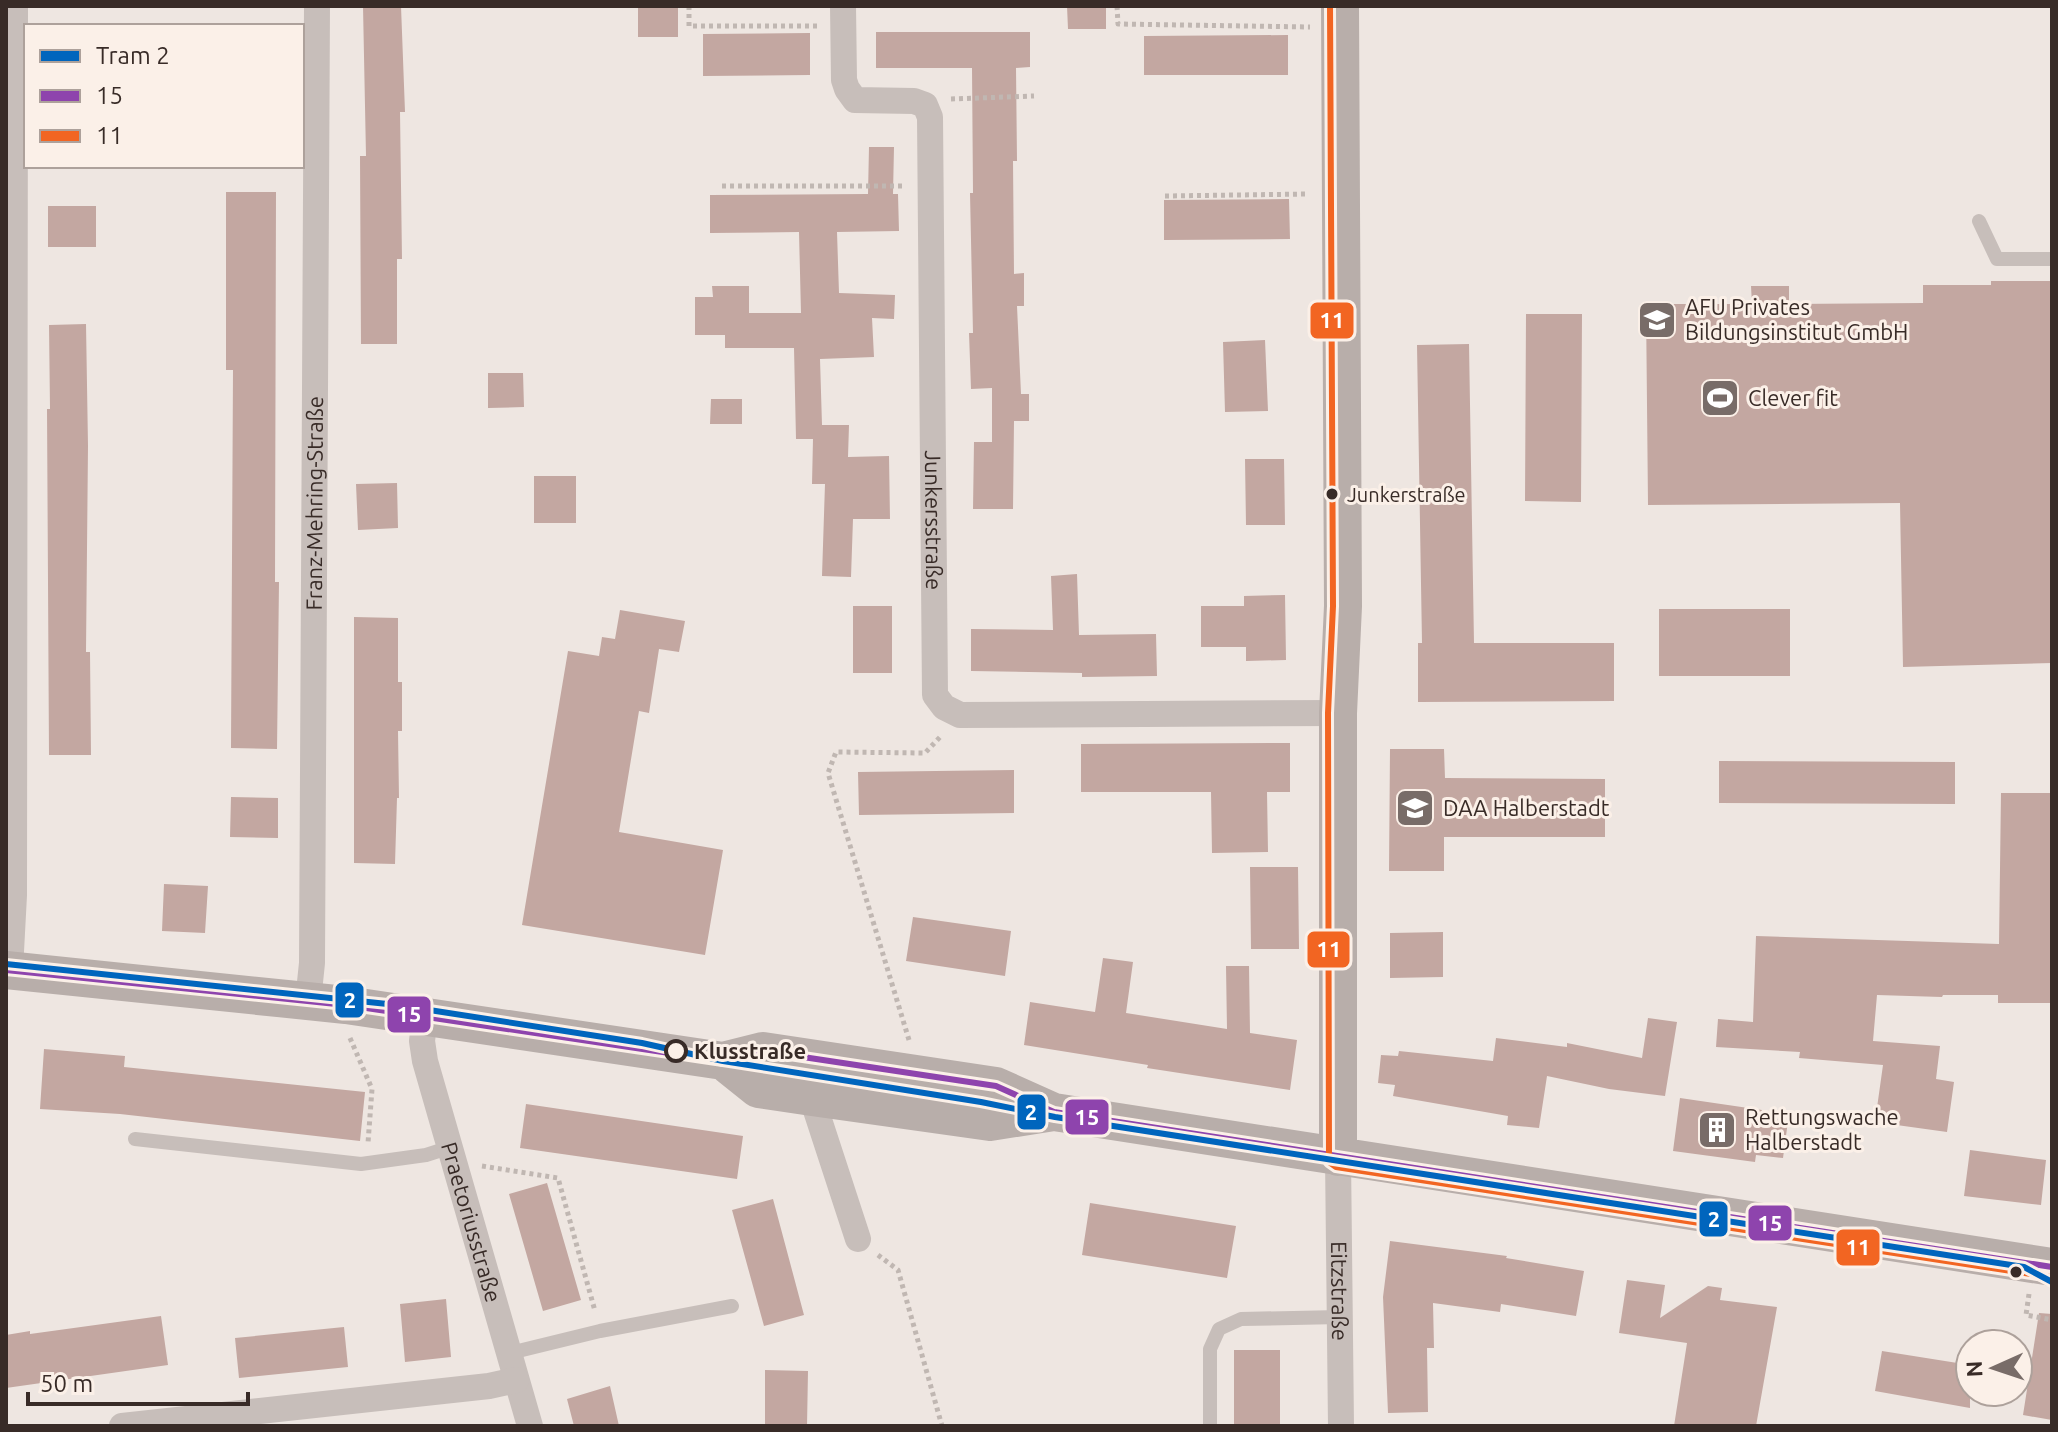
<svg xmlns="http://www.w3.org/2000/svg" width="2058" height="1432" font-family="Ubuntu,sans-serif">
  <style>
    .building { fill: #c3a7a1 }
    .lines { fill: none; stroke-linecap: round; stroke-linejoin: round }
    .path { stroke: #c0b7b2; stroke-width: 5; stroke-dasharray: 4 4; stroke-linecap: butt }
    .lane { stroke: #c7beba; stroke-width: 14 }
    .street { stroke: #c7beba; stroke-width: 26 }
    .secondary { stroke: #b8aeaa; stroke-width: 38 }
    .bus-1-casing { stroke: #fbf0e8; stroke-width: 12 }
    .bus-2-casing { stroke: #fbf0e8; stroke-width: 12 }
    .bus-1 { stroke: #8e44ad; stroke-width: 6 }
    .bus-2 { stroke: #f26522; stroke-width: 6 }
    .tram-1-casing { stroke: #fbf0e8; stroke-width: 12 }
    .tram-1 { stroke: #0065bd; stroke-width: 6 }
    .bus-dot { fill: #382b27; stroke: #fbf0e8; stroke-width: 3 }
    .stop-dot { fill: #fbf0e8; stroke: #382b27; stroke-width: 4 }
    .labels { text-anchor: middle; stroke-width: 6; stroke-linejoin: round; paint-order: stroke }
    .bus-label { font-size: 20px; fill: #382b27; stroke: #fbf0e8; text-anchor: start }
    .poi-label { font-size: 22px; fill: #382b27; stroke: #fbf0e8; text-anchor: start }
    .street-label { font-size: 22px; fill: #382b27; stroke: #fbf0e8 }
    .stop-label { font-size: 22px; font-weight: bold; fill: #382b27; stroke: #fbf0e8; text-anchor: start }
    .line-badge { stroke: #fbf0e8; stroke-width: 3 }
    .badge-label { font-size: 22px; text-anchor: middle; font-weight: bold; fill: #fff }
  </style>
  <rect width="100%" height="100%" fill="#eee6e1"/>
  <!-- building -->
  <path class="building" d="M363 6H401L405 112H400L402 259H397V344H361L360 156H366Z
    M638 6H678V37H638Z
    M1067 6H1106V29H1068Z
    M876 32H1030V67L1016 68 1017 161H1013L1014 274 1024 273V306H1017L1021 394H1029V421H1014L1013 509H973L974 442H992V388L971 389 969 333H973L970 193H973L972 68H876Z
    M810 33V75L703 76V34Z
    M1288 35V75H1144V36Z
    M869 147H894L893 194H898L899 231 837 232 839 293 895 295 894 319 872 318 874 357 820 359 822 425H849L848 457 889 456 890 519H853L851 577 822 576 825 484H812L813 439H796L794 348H725V335H695V297H713L712 286H749V313H801L799 232 710 233V195L868 194Z
    M226 192H276L275 582H279L277 749 231 748 233 370H226Z
    M1289 199 1290 239 1164 240V200Z
    M48 206H96V247H48Z
    M1991 281H2052V663L1903 667 1900 503 1648 505 1646 304H1752L1751 286H1789V304L1923 303V285H1991Z
    M1526 314H1582L1581 502 1525 501Z
    M86 324 88 446 86 652H90L91 755H49L47 409H50L49 325Z
    M1265 340 1268 411 1225 412 1223 342Z
    M1469 344 1474 643H1614V701L1418 702V643H1422L1417 345Z
    M488 373H523L524 407 488 408Z
    M711 399H742V424H710Z
    M1245 459H1284L1285 525H1246Z
    M534 476H576V523H534Z
    M397 483 398 528 358 530 356 484Z
    M1077 574 1079 635 1156 634 1157 676 1082 677V673L971 671V629L1053 630 1051 576Z
    M1285 595 1286 660 1246 661V647H1201V606H1244V596Z
    M853 606H892V673H853Z
    M1659 609H1790V676H1659Z
    M620 610 685 621 679 652 659 649 649 713 639 711 619 832 723 850 705 955 522 925 568 651 599 656 602 637 615 639Z
    M354 617 398 618V682H402V731H398L399 798H397L395 864 354 863Z
    M1290 743V792H1267L1268 852 1212 853 1211 792H1081V744Z
    M1390 749H1444L1445 778 1605 779V837H1444V871H1389Z
    M1719 761 1955 762V804L1719 803Z
    M1014 770V813L859 815 858 772Z
    M2001 793H2052V1003H1998V995H1943L1942 997 1877 995 1873 1041 1940 1046 1936 1079 1954 1082 1947 1132 1875 1122 1883 1065 1799 1058 1800 1052 1716 1047 1718 1019 1753 1022 1756 936 1999 944Z
    M231 797 278 798V838L230 837Z
    M1250 867H1298L1299 949H1251Z
    M164 884 208 886 205 933 162 931Z
    M913 917 1011 931 1005 976 906 961Z
    M1443 932V977L1390 978V933Z
    M1103 958 1133 962 1126 1013 1227 1029 1226 966H1249L1250 1033 1297 1040 1290 1090 1147 1068 1148 1065 1024 1045 1030 1002 1095 1012Z
    M1648 1018 1677 1022 1665 1096 1609 1089 1547 1076 1539 1128 1507 1125 1508 1116 1393 1096 1395 1085 1378 1083 1381 1055 1398 1056 1399 1051 1493 1061 1496 1038 1567 1047V1043L1642 1058Z
    M44 1049 125 1056 124 1067 365 1092 360 1141 120 1114 40 1109Z
    M1680 1098 1762 1110 1761 1118 1788 1121 1783 1158 1756 1155 1755 1162 1673 1151Z
    M526 1104 743 1136 737 1179 520 1148Z
    M1970 1150 2046 1160 2041 1205 1964 1196Z
    M547 1183 581 1300 543 1311 509 1194Z
    M773 1199 804 1315 764 1326 732 1210Z
    M1090 1203 1236 1226 1227 1278 1082 1255Z
    M1390 1241 1507 1256 1506 1258 1584 1271 1576 1316 1501 1304 1500 1312 1433 1303 1434 1348H1427L1428 1412 1388 1413 1383 1297Z
    M1627 1280 1665 1285 1660 1318 1708 1286 1722 1288 1720 1300 1777 1307 1756 1426H1674L1687 1343 1619 1333Z
    M446 1299 451 1357 405 1362 400 1304Z
    M2039 1313 2052 1314V1420L2023 1415Z
    M161 1316 168 1365 6 1388V1335L30 1331V1334Z
    M344 1327 348 1367 239 1378 235 1338Z
    M1234 1350H1280V1426H1234Z
    M1882 1351 1970 1365V1408L1875 1391Z
    M765 1370 808 1371 807 1426H765Z
    M610 1386 619 1426H574L567 1399Z"/>
  <g class="lines">
    <!-- path -->
    <path class="path" d="M689 6V26H818
      M1117 6 1118 24 1310 27
      M951 99 1034 96
      M722 186H905
      M1165 196 1308 194
      M350 1038 372 1089 368 1143
      M909 1040 828 773 836 752 925 753 941 736
      M482 1166 558 1178 595 1311
      M878 1255 898 1270 942 1426
      M2029 1294 2026 1315 2052 1320"/>
    <!-- lane -->
    <path class="lane" d="M1979 221 1997 259H2052
      M135 1139 361 1164 426 1155 451 1147
      M510 1353 600 1331 732 1306
      M1210 1426V1349L1219 1329 1241 1319 1340 1317"/>
    <!-- street -->
    <g class="street">
      <path id="s1" d="M843 6 844 80 847 89 855 100 914 101 925 105 930 117 935 695 944 707 960 715 1338 713"/>
      <path d="M10 970 14 895 15 6"/>
      <path id="s2" d="M308 1001 312 963 317 6"/>
      <path id="s3" d="M425 1015 422 1041 425 1061 530 1426"/>
      <path d="M808 1086 858 1239"/>
      <path id="s4" d="M1338 1157 1341 1426"/>
      <path d="M122 1426 489 1386 516 1380"/>
    </g>
    <!-- secondary -->
    <path class="secondary" d="M6 970 346 1005 723 1061 763 1051 996 1086 1054 1112 2052 1267
      M723 1061 758 1089 812 1097 990 1122 1054 1112
      M1338 1157V713L1343 606 1340 6"/>
    <defs>
      <path id="bus-1" d="M6 970 346 1005 723 1061 763 1051 996 1086 1054 1112 2052 1267"/>
      <path id="bus-2" d="M1330 6 1333 606 1328 713 1329 1162 1336 1167 2050 1277"/>
    </defs>
    <!-- bus-1 casing -->
    <use href="#bus-1" class="bus-1-casing"/>
    <!-- bus-2 casing -->
    <use href="#bus-2" class="bus-2-casing"/>
    <!-- bus-1 -->
    <use href="#bus-1" class="bus-1"/>
    <!-- bus-2 -->
    <use href="#bus-2" class="bus-2"/>
    <defs>
      <path id="tram-1" d="M6 964 397 1005 642 1043 723 1061 981 1102 1055 1117 2024 1267 2052 1282"/>
    </defs>
    <!-- tram-1 casing -->
    <use href="#tram-1" class="tram-1-casing"/>
    <!-- tram-1 -->
    <use href="#tram-1" class="tram-1"/>
  </g>
  <!-- icons -->
  <defs>
    <symbol id="university-square" viewBox="-11 -11 22 22"><rect x="-9" y="-9" width="18" height="18" rx="4" fill="#786c68" stroke="#fbf0e8"/><path d="M0-5L7-2L0 1L-7-2ZM-4 1L0 2.5L4 1V4Q0 6-4 4Z" fill="#fff"/></symbol>
    <symbol id="stadium-square" viewBox="-11 -11 22 22"><rect x="-9" y="-9" width="18" height="18" rx="4" fill="#786c68" stroke="#fbf0e8"/><path d="M0-5a6.5 5 0 1 0 0 10a6.5 5 0 1 0 0-10ZM-3.5-1.8h7v3.6h-7Z" fill="#fff"/></symbol>
    <symbol id="school-square" viewBox="-11 -11 22 22"><rect x="-9" y="-9" width="18" height="18" rx="4" fill="#786c68" stroke="#fbf0e8"/><path d="M0-5L7-2L0 1L-7-2ZM-4 1L0 2.5L4 1V4Q0 6-4 4Z" fill="#fff"/></symbol>
    <symbol id="building-square" viewBox="-11 -11 22 22"><rect x="-9" y="-9" width="18" height="18" rx="4" fill="#786c68" stroke="#fbf0e8"/><path d="M-4-6H4V6H1V3H-1V6H-4ZM-2.5-4.3h1.7v1.8h-1.7ZM.8-4.3h1.7v1.8H.8ZM-2.5-1h1.7V.8h-1.7ZM.8-1h1.7V.8H.8Z" fill="#fff"/></symbol>
  </defs>
  <g fill-rule="evenodd">
    <use href="#university-square" x="1635" y="298" width="44" height="44"/>
    <use href="#stadium-square" x="1698" y="376" width="44" height="44"/>
    <use href="#school-square" x="1393" y="786" width="44" height="44"/>
    <use href="#building-square" x="1695" y="1108" width="44" height="44"/>
  </g>
  <!-- markers -->
  <g class="bus-dot">
    <circle cx="1332" cy="494" r="7"/>
    <circle cx="2016" cy="1272" r="7"/>
  </g>
  <circle class="stop-dot" cx="676" cy="1051" r="10"/>
  <g class="labels">
    <!-- bus labels -->
    <g class="bus-label">
      <text x="1347" y="502">Junkerstraße</text>
    </g>
    <!-- poi labels -->
    <g class="poi-label">
      <text x="1685" y="315">AFU Privates<tspan x="1685" dy="25">Bildungsinstitut GmbH</tspan></text>
      <text x="1748" y="406">Clever fit</text>
      <text x="1443" y="816">DAA Halberstadt</text>
      <text x="1745" y="1125">Rettungswache<tspan x="1745" dy="25">Halberstadt</tspan></text>
    </g>
    <!-- street labels -->
    <g class="street-label">
      <text dy="8" stroke="none"><textPath href="#s2" startOffset="498">Franz-Mehring-Straße</textPath></text>
      <text dy="8" stroke="none"><textPath href="#s1" startOffset="584">Junkersstraße</textPath></text>
      <text dy="8" stroke="none"><textPath href="#s3" startOffset="214">Praetoriusstraße</textPath></text>
      <text dy="8" stroke="none"><textPath href="#s4" startOffset="134">Eitzstraße</textPath></text>
    </g>
    <!-- stop labels -->
    <g class="stop-label">
      <text x="694" y="1059">Klusstraße</text>
    </g>
  </g>
  <g class="line-badge">
    <rect x="1309" y="301" width="46" height="39" rx="8" fill="#f26522"/>
    <rect x="1306" y="930" width="45" height="39" rx="8" fill="#f26522"/>
    <rect x="334" y="981" width="31" height="38" rx="8" fill="#0065bd"/>
    <rect x="386" y="995" width="46" height="39" rx="8" fill="#8e44ad"/>
    <rect x="1016" y="1093" width="31" height="38" rx="8" fill="#0065bd"/>
    <rect x="1064" y="1098" width="46" height="38" rx="8" fill="#8e44ad"/>
    <rect x="1698" y="1200" width="31" height="38" rx="8" fill="#0065bd"/>
    <rect x="1747" y="1204" width="46" height="38" rx="8" fill="#8e44ad"/>
    <rect x="1835" y="1228" width="46" height="39" rx="8" fill="#f26522"/>
  </g>
  <g class="badge-label">
    <text x="1332" y="328">11</text>
    <text x="1329" y="957">11</text>
    <text x="350" y="1008">2</text>
    <text x="409" y="1022">15</text>
    <text x="1031" y="1120">2</text>
    <text x="1087" y="1125">15</text>
    <text x="1714" y="1227">2</text>
    <text x="1770" y="1231">15</text>
    <text x="1858" y="1255">11</text>
  </g>
  <!-- border -->
  <rect width="2058" height="1432" fill="none" stroke="#382b27" stroke-width="16"/>
  <!-- legend -->
  <rect x="24" y="24" width="280" height="144" fill="#fbf0e8" stroke="#ada19b" stroke-width="2"/>
  <rect x="40" y="50" width="40" height="12" fill="#0065bd" stroke="#ada19b" stroke-width="2"/>
  <text x="96" y="64" font-size="24" fill="#382b27">Tram 2</text>
  <rect x="40" y="90" width="40" height="12" fill="#8e44ad" stroke="#ada19b" stroke-width="2"/>
  <text x="96" y="104" font-size="24" fill="#382b27">15</text>
  <rect x="40" y="130" width="40" height="12" fill="#f26522" stroke="#ada19b" stroke-width="2"/>
  <text x="96" y="144" font-size="24" fill="#382b27">11</text>
  <!-- north arrow -->
  <g transform="translate(1994 1368) rotate(267)"><circle r="38" fill="#fbf0e8" stroke="#ada19b" stroke-width="2"/>
  <path d="M0-6L14 30L0 20L-14 30Z" fill="#786c68"/>
  <text y="-12" font-size="22" font-weight="bold" text-anchor="middle" fill="#382b27">N</text>
  </g>
  <!-- scale -->
  <path d="M28 1392v12h220v-12" fill="none" stroke="#382b27" stroke-width="4"/>
  <text x="40" y="1392" font-size="24" fill="#382b27" stroke="#fbf0e8" stroke-width="6" paint-order="stroke">50 m</text>
</svg>
